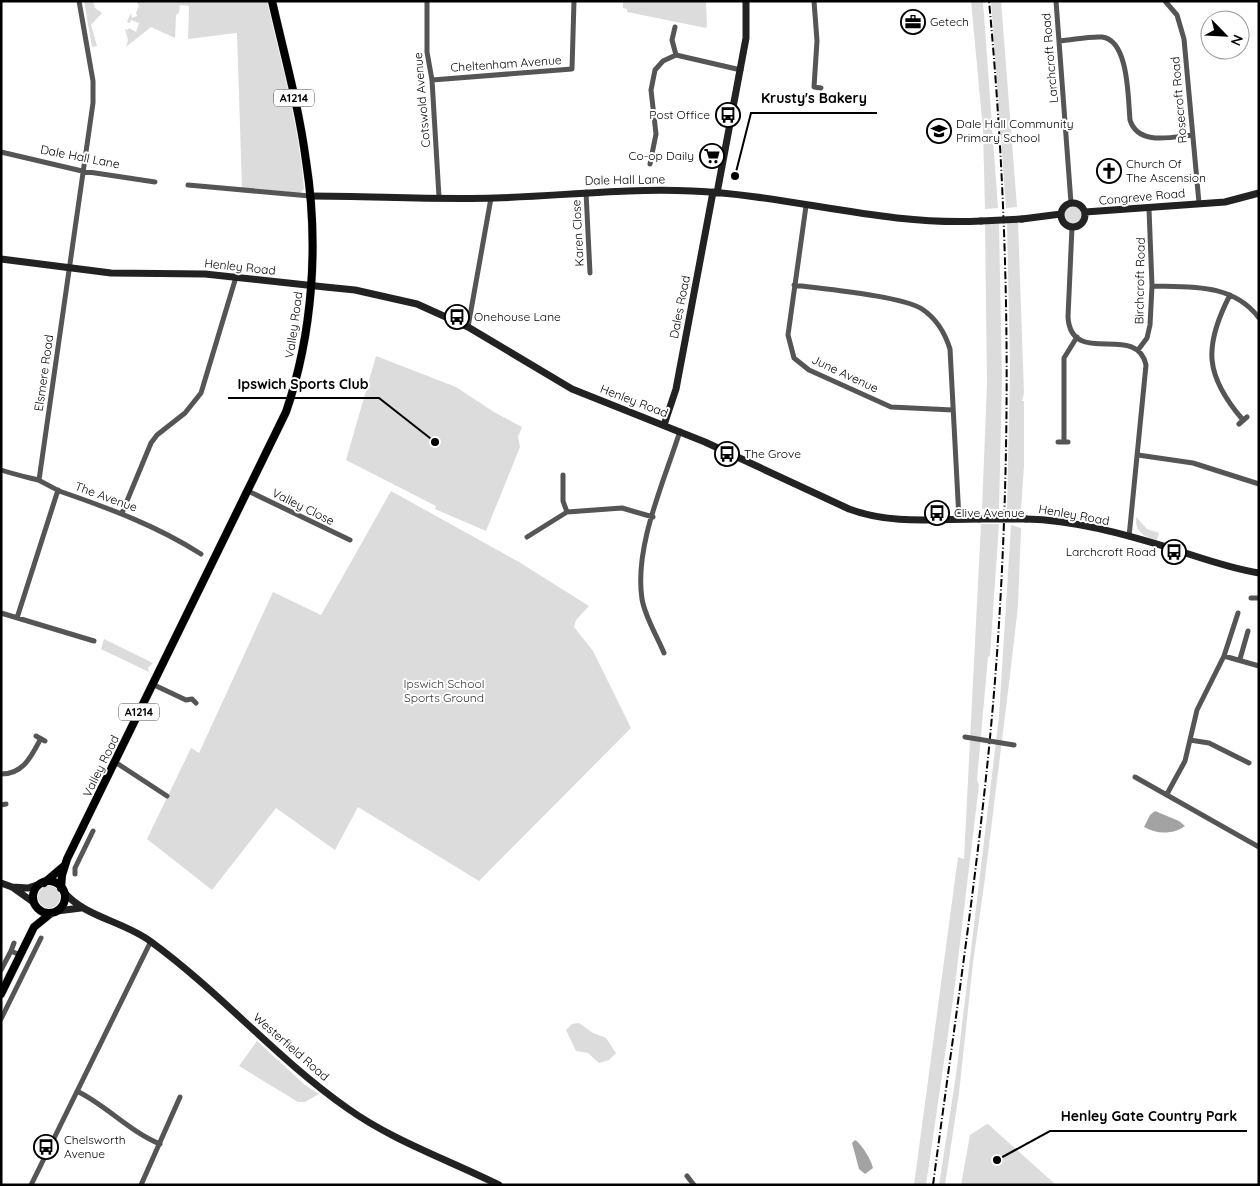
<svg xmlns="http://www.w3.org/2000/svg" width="1260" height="1186" font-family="Quicksand,sans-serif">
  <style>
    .green { fill: #dcdcdc }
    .water { fill: #a3a3a3 }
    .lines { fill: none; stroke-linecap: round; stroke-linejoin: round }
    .primary-casing { stroke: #dbdbdb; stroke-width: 9 }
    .street { stroke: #555; stroke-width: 5 }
    .secondary { stroke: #222; stroke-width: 7 }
    .primary { stroke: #000; stroke-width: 8 }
    .rail { stroke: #000; stroke-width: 2; stroke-dasharray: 8 2.5 1 2.5; stroke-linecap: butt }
    .street-bridge { stroke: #555; stroke-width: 5 }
    .secondary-bridge { stroke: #222; stroke-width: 7 }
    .labels { text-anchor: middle; stroke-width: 4; stroke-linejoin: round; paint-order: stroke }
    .shield { fill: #fff; stroke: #4c4c4c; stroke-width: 1 }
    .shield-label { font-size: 11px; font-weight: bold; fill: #000 }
    .poi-label { font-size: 12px; fill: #000; stroke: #fff; text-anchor: start }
    .street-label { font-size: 12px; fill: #000; stroke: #fff }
    .park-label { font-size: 12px; fill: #333; stroke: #fff }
    .leader { fill: none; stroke: #000; stroke-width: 2 }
    .callout-dot { fill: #000; stroke: #fff; stroke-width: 2 }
    .callout-label { font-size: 14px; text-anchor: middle; font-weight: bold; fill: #000; stroke: #fff; stroke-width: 4; stroke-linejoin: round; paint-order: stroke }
  </style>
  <rect width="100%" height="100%" fill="#fff"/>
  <!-- green -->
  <path class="green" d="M84 1H93L95 8 102 13 91 25 97 46 92 47Z
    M136 1H267C281 63 299 125 304 189L300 193 242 188 237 33 188 39 189 6 180 5 179 13 176 15 175 38 151 27 126 47 128 40 125 29 128 30 129 28 136 32 139 23 131 20 130 23 127 22 131 13 132 18 137 16 136 13 139 6Z
    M623 1H706L707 26 706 28 627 12V9L623 8Z
    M971 1H983L998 208 985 209 983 130Z
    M991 1H1001L1017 207 1006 208Z
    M1064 215a9 9 0 1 1 18 0a9 9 0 1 1-18 0Z
    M1007 222H1018L1024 393 1022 401H1024V466L1021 510H1007L1010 369Z
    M985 223H999L1002 380 999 509H982L987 384Z
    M376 356 456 387 494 412 522 427 518 437 520 447 486 531 435 509 436 506 346 460Z
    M391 491 519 562 589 606 576 620 574 627 593 651 631 728 479 881 358 807 335 850 276 808 212 890 147 839 191 748 199 753 273 592 321 615Z
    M1136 517 1147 529 1159 533 1157 540C1144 537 1135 532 1136 517Z
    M981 524H999L990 656 988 657 977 780 979 785 954 993 926 1185H914L958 857 964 859Z
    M1011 525 1021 528 1018 606 1011 667 985 878 973 963 959 1093 945 1185H939L956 1075 999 716Z
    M104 639 153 663 148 668 149 672 101 649Z
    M38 897a11 11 0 1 1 22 0a11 11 0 1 1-22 0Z
    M579 1023 593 1033 606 1038 616 1053 609 1060 599 1063 588 1053 576 1051 566 1030 572 1024Z
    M257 1041 305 1085 319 1094 305 1102H298L239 1066Z
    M987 1124H988L1056 1185H961L970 1135Z"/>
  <!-- water -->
  <path class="water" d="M1155 811 1179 821 1185 826C1173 835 1156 834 1144 827L1150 815Z
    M855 1140C861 1143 872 1161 873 1168L865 1174 859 1169 852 1143Z"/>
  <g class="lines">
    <defs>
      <path id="primary" d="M33 897a16 16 0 1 1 32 0a16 16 0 1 1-32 0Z
        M44 883 64 866
        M61 888 62 875 67 859 286 412C313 333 319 243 306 161 299 107 284 54 272 1
        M1 994 34 927 50 914"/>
    </defs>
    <!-- primary casing -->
    <use href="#primary" class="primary-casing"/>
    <!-- street -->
    <path class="street" d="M427 1V52L432 80 439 197
      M814 1 817 41 814 87 821 88
      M1056 1 1071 203
      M1165 1 1177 15 1184 39 1199 203
      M675 27 672 40 676 55
      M1059 41C1073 40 1089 36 1102 37 1129 40 1128 99 1130 120 1138 146 1172 137 1192 135
      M432 80 572 69 574 1
      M1 152 82 171 155 182
      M650 164 656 134 651 90 655 70 663 61 676 55 741 70
      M188 185 310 196
      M586 192 590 273
      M806 206 788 335 794 358 809 370 891 407 953 410
      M1072 227 1068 317C1071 368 1137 322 1146 365L1129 537
      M794 285C823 289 902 296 922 309 937 319 945 333 950 349L959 519
      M1152 286C1190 287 1233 283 1259 318
      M1230 295C1203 347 1205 376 1243 420
      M468 327 491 198
      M1138 350 1147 338 1150 325 1152 286 1149 209
      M1239 424 1247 417
      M1058 442H1068
      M1064 442V358L1077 337
      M1138 455 1193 463 1259 484
      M1 470C13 474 26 477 38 480 45 483 54 489 62 492 111 509 157 526 201 554
      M563 475V501L567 512
      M39 480 93 103V81L79 1
      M248 491 350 540
      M122 513 151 443 157 435 185 413 201 393 236 277
      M527 537 567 512 622 508 653 517
      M1251 598H1259
      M1 613 94 641
      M17 618 58 490
      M664 653C657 636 645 617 642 599 634 546 664 482 680 431
      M1224 656 1259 666
      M1240 659 1248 631
      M152 684 186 700 192 699 196 703
      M36 736 45 741
      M1190 740 1209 743 1249 763
      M115 762 167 796
      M1 774C23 774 31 757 40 740
      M1135 777 1259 847
      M1167 794 1185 761 1197 710 1224 656 1238 613
      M1 805 6 804
      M75 874V868L93 831
      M11 951 14 943
      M1 970 11 951 20 955
      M1 1019 41 938
      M77 1091C107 1106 129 1131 160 1144
      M687 1176 694 1185
      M31 1185 151 941
      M141 1185 180 1097"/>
    <!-- secondary -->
    <path class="secondary" d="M717 193 746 38V1
      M310 196C372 196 434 200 495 198 561 196 626 188 692 191 790 195 881 226 981 221
      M1061 215a12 12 0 1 1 24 0a12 12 0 1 1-24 0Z
      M1085 212 1225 202 1259 193
      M1022 219 1061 214
      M1 259 111 273 205 274 325 287 355 290 417 304 468 327 572 389 705 442 849 509C892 525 934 519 979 519
      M664 425 676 389 713 192
      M1026 519C1074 520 1124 534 1170 548 1199 557 1228 568 1259 573
      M1 883 12 887 33 902
      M12 887 28 888 40 884
      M63 891C84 917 123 921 150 941 220 992 276 1058 347 1108 393 1141 449 1160 499 1185
      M57 911 81 908"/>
    <!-- primary -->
    <use href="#primary" class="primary"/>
    <!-- rail -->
    <path class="rail" d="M933 1185C957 1003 986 822 998 639 1012 426 1009 214 989 1"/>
    <!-- street-bridge -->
    <path class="street-bridge" d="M965 737 1014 745"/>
    <!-- secondary-bridge -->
    <path class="secondary-bridge" d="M981 221 1022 219
      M979 519H1026"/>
  </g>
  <!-- icons -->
  <defs>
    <symbol id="office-ring" viewBox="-11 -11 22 22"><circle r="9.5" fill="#fff" stroke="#000" stroke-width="1.5"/><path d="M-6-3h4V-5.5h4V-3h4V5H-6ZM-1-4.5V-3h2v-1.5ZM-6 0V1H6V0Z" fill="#000"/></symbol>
    <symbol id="bus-ring" viewBox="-11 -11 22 22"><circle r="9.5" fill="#fff" stroke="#000" stroke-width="1.5"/><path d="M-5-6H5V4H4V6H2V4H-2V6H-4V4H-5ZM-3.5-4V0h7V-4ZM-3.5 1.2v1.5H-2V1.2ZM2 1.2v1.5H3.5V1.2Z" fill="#000"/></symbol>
    <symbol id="school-ring" viewBox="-11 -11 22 22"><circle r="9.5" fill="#fff" stroke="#000" stroke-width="1.5"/><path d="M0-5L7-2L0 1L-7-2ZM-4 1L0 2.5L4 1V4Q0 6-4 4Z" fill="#000"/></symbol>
    <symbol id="supermarket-ring" viewBox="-11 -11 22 22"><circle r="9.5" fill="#fff" stroke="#000" stroke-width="1.5"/><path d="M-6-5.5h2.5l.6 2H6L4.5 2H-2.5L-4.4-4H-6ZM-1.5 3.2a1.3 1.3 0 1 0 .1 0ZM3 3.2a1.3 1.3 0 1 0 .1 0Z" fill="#000"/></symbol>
    <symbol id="church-ring" viewBox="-11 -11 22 22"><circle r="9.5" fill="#fff" stroke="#000" stroke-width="1.5"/><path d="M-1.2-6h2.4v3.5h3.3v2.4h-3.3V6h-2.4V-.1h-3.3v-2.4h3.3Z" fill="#000"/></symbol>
  </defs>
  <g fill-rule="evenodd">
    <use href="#office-ring" x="899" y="8" width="28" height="28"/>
    <use href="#bus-ring" x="714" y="101" width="28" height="28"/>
    <use href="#school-ring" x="925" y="117" width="28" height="28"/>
    <use href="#supermarket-ring" x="698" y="142" width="28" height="28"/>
    <use href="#church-ring" x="1095" y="157" width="28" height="28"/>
    <use href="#bus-ring" x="443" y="303" width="28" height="28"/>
    <use href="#bus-ring" x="713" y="440" width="28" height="28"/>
    <use href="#bus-ring" x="923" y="499" width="28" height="28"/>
    <use href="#bus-ring" x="1160" y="538" width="28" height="28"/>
    <use href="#bus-ring" x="32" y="1133" width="28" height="28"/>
  </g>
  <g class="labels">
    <!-- shield labels -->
    <g class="shield">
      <rect x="274" y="89.5" width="40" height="17" rx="4"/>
      <rect x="119" y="703.5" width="40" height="17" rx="4"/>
    </g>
    <g class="shield-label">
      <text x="294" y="102">A1214</text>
      <text x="139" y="716">A1214</text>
    </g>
    <!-- poi labels -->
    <g class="poi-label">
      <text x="930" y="26">Getech</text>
      <text x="710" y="119" text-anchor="end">Post Office</text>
      <text x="956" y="128">Dale Hall Community<tspan x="956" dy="14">Primary School</tspan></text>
      <text x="694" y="160" text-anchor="end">Co-op Daily</text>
      <text x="1126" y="168">Church Of<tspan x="1126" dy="14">The Ascension</tspan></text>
      <text x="474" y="321">Onehouse Lane</text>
      <text x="744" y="458">The Grove</text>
      <text x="954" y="517">Clive Avenue</text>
      <text x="1156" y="556" text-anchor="end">Larchcroft Road</text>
      <text x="64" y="1144">Chelsworth<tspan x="64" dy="14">Avenue</tspan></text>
    </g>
    <!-- street labels -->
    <g class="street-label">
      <text transform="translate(1050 58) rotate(-95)" y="4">Larchcroft Road</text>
      <text transform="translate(506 64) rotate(-4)" y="4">Cheltenham Avenue</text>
      <text transform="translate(422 100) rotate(-95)" y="4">Cotswold Avenue</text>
      <text transform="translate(1179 100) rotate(-95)" y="4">Rosecroft Road</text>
      <text transform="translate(80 157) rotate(11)" y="4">Dale Hall Lane</text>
      <text transform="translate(625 180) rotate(-1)" y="4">Dale Hall Lane</text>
      <text transform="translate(1142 197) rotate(-5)" y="4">Congreve Road</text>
      <text transform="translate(578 233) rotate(-93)" y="4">Karen Close</text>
      <text transform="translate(240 267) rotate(6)" y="4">Henley Road</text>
      <text transform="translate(1140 281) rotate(-89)" y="4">Birchcroft Road</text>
      <text transform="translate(680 307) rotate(-79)" y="4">Dales Road</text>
      <text transform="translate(294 325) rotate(-82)" y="4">Valley Road</text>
      <text transform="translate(44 373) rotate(-82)" y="4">Elsmere Road</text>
      <text transform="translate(845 374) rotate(25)" y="4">June Avenue</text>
      <text transform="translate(634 401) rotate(21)" y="4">Henley Road</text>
      <text transform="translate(106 497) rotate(20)" y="4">The Avenue</text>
      <text transform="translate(303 507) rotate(26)" y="4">Valley Close</text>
      <text transform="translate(1074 515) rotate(10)" y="4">Henley Road</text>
      <text transform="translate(101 766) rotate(-64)" y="4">Valley Road</text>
      <text transform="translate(291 1047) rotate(41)" y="4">Westerfield Road</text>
    </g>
    <!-- park labels -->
    <g class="park-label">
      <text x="444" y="688">Ipswich School<tspan x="444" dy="14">Sports Ground</tspan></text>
    </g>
  </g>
  <!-- callouts -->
  <path class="leader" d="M735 176L751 113H877M435 442L379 398H228M997 1160L1050 1131H1247"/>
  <g class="callout-dot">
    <circle cx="735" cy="176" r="5"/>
    <circle cx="435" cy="442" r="5"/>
    <circle cx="997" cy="1160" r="5"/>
  </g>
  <g class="callout-label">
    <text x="814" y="103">Krusty's Bakery</text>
    <text x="303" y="389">Ipswich Sports Club</text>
    <text x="1149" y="1121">Henley Gate Country Park</text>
  </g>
  <!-- border -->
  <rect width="1260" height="1186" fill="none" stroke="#000000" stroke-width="5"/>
  <!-- north arrow -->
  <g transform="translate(1225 35) rotate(114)"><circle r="24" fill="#ffffff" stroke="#999999"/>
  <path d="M0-4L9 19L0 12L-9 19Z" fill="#000000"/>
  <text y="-8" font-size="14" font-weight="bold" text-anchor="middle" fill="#000000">N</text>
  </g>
</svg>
